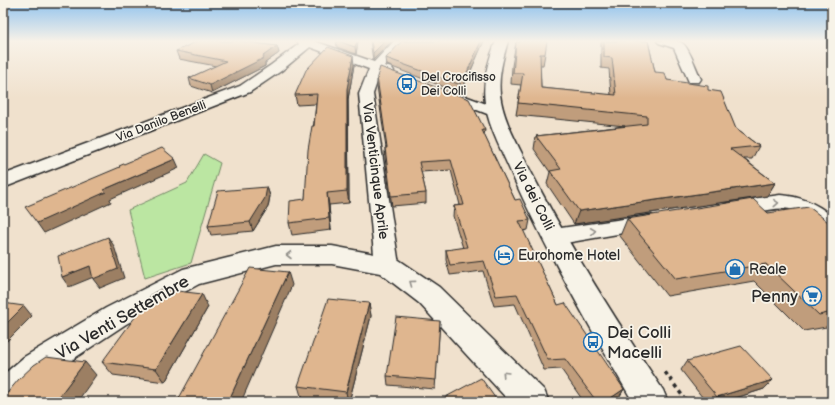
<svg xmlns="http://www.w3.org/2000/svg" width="835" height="405" font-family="'Balsamiq Sans',sans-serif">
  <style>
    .green { fill: #bbe6a2; stroke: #738866 }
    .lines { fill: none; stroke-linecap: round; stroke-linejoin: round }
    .street-casing { stroke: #2b2b2b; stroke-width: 3 }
    .secondary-casing { stroke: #2b2b2b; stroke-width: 3 }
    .path { stroke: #2b2b2b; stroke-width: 3.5; stroke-dasharray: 4 4; stroke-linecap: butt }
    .street { fill: #f7f3e8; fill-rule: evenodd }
    .secondary { fill: #f7f3e8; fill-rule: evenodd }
    .wall { fill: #c09d7b; stroke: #2b2b2b }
    .shaded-wall { fill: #9c7f64; stroke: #2b2b2b }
    .building { fill: #dfb68f; stroke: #2b2b2b }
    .oneway { stroke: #918f8a }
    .labels { text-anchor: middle; stroke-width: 3.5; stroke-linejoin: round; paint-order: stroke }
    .far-poi-label { font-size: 12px; fill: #2b2b2b; stroke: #f7f3e8; text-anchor: start }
    .far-street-label { font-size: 12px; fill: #2b2b2b; stroke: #f7f3e8 }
    .street-label { font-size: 14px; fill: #2b2b2b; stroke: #f7f3e8 }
    .poi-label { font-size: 14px; fill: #2b2b2b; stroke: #f7f3e8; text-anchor: start }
    .near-poi-label { font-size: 17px; fill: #2b2b2b; stroke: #f7f3e8; text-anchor: end }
    .near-street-label { font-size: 17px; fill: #2b2b2b; stroke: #f7f3e8 }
  </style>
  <rect width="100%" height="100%" fill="#f0e1cd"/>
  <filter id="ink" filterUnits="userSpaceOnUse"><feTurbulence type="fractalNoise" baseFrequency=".025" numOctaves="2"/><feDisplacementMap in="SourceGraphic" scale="8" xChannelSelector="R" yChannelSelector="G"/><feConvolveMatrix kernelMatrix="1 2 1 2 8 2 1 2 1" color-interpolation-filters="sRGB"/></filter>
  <g filter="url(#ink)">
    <!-- green -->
    <path class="green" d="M204 154 220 163 191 263 145 278 128 210 187 183Z"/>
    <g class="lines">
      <defs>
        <path id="street" d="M297 41H314L374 62 394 41H406L384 66 392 68 394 71 392 74 387 75 380 73 373 94 399 265 395 271 387 274 379 271 375 265 359 94 369 69 310 47 281 71 250 92 3 188V175L240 86 271 65 299 44Z
          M657 41C664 41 676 39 682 43 689 47 697 71 701 79L699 82H689L674 48 659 43Z
          M446 89 500 109 503 112 500 115 495 117 490 115 441 96 439 93 441 90Z
          M780 195C800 196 816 203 832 216V234C816 230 807 211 790 209 768 206 744 219 725 214L722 209 725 204 732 202Z
          M651 215 658 217 662 222 658 227 554 245 546 242 543 237 546 232 554 229Z"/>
        <path id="secondary" d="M496 41H508C503 58 498 76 500 94 503 121 519 146 530 170 569 247 615 319 663 390L668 402H633C590 328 548 254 513 177 503 153 489 129 485 103 482 82 488 61 496 41Z
          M276 246H332L396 258 439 287 544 390 549 402H510L419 303 380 273 332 264H276L199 284 126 324 46 377 21 402H3V375L24 357 106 308 183 269Z"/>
      </defs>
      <!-- street casing -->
      <use href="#street" class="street-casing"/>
      <!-- secondary casing -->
      <use href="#secondary" class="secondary-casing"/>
      <!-- path -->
      <path class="path" d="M665 372 687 402"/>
      <!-- street -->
      <use href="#street" class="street"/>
      <!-- secondary -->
      <use href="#secondary" class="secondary"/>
    </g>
    <!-- wall -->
    <path class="wall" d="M336 41H358L356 54 337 47Z
      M370 41H392L373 60Z
      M484 41 464 86H461L460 93 387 65 386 58Z
      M602 41H648L655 72 667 80 708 90 736 129 759 146 752 159H744L775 183 767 196 574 224 547 184 550 172 534 149 536 136 625 126 516 115 521 85 511 84 512 66 516 42 545 54 543 65H540L541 88 611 95 609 69 601 68V43Z
      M277 46 279 53 265 63V66L212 93 191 86 189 78 216 66 179 59 176 51Z
      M354 65 348 99 349 203 329 205 331 230 292 235 289 223 305 199 316 104 297 105 295 95Z
      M377 77 485 130 484 135 515 200 530 220 528 230 523 231 558 305 624 389 618 399 614 402H584L561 369 544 370 515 304 494 306 483 271 450 275 446 260V250L463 248 453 216 454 206 460 205 451 170 421 172 426 193V203L392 206 385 158V148H386L377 86Z
      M267 187 270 196 268 207 253 231 211 235 208 226Z
      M768 213 832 225V326L804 331 754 281 667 296 620 236 627 219Z
      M369 303 371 316 349 402H326L302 399 298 386Z
      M208 307 165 382 113 375 102 362Z
      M440 321 435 389 388 385 387 376Z
      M687 361 773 380 764 389 723 402H706L681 370Z"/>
    <!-- shaded-wall -->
    <path class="shaded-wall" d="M357 41H358V42L356 54 355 47Z
      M385 41H392L373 60V53Z
      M481 41H484L464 86V79Z
      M277 46 279 53 265 63V66L212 93 210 85 263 56Z
      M353 56 354 65 348 99 349 203 347 191V89Z
      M175 159 179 168 110 199 111 202 44 233 37 223 103 190Z
      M775 183 767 196 574 224 579 211Z
      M267 187 270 196 268 207 253 231 250 222Z
      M327 193 329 205 331 230 329 218Z
      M108 237 114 246 124 278 100 288 93 279Z
      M90 266 96 276 69 287 62 277Z
      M288 272 292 285 241 402H228Z
      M202 294 208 307 165 382 156 369Z
      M369 303 371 316 349 402H348L346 392Z
      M24 306 32 316 3 345V327Z
      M85 362 96 375 77 402H55Z
      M773 380 764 389 723 402H713L717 397Z
      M624 389 618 399 614 402H605Z"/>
    <!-- building -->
    <path class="building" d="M198 41H239L277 46 263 56 264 58 210 85 189 78 226 61 176 51Z
      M338 41H357L355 47Z
      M371 41H385L373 53Z
      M402 41H481L464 79 457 78 461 85 386 58Z
      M520 41H547L545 54H540L541 88 616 95 612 58 604 57V41H648L655 72 665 73 667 80 708 86V90L721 92 736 129 759 146 730 149 775 183 579 211 550 171 561 169 536 136 647 124V116L518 103 523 73H513L516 42H520Z
      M328 47 353 56 347 89V191L327 193 329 218 289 223 290 201 305 199 308 150 312 126H314L317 94 295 95 306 70Z
      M380 67 469 99 485 130H482L515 200 520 199 530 220 519 221 558 305 565 303 624 389 605 402H597L565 359 548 360 517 294 496 296 484 261 450 265 446 250 467 247 454 206 464 205 451 160 419 162 426 193 391 196 385 148H387L377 77Z
      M162 148 175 159 103 190 106 192 37 223 25 207 120 167 119 166Z
      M267 187 265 198 250 222 208 226 218 191Z
      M753 199 768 213 809 207 832 225V312L819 315 766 264 676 279 627 219Z
      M108 237 118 269 93 279 90 266 62 277 58 256Z
      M250 268 288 272 228 402H177Z
      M161 289 202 294 156 369 102 362 152 294Z
      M328 299 369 303 346 392 298 386Z
      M3 303 24 306 3 327Z
      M396 317 440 321 436 380 387 376Z
      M741 346 773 380 717 397 687 361Z
      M46 357 85 362 55 402H3V398L19 379 34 365Z
      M481 378 498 402H444L442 399Z"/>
    <!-- one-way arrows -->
    <defs><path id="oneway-chevron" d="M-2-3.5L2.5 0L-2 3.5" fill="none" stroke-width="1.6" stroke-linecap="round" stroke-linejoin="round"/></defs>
    <g class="oneway">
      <use href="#oneway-chevron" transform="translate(776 203) rotate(-4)"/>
      <use href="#oneway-chevron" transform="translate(593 231) rotate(-8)"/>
      <use href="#oneway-chevron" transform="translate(289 255) rotate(180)"/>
      <use href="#oneway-chevron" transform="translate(412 283) rotate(-144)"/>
      <use href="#oneway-chevron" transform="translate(505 374) rotate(-134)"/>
    </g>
  </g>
  <!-- sky -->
  <linearGradient id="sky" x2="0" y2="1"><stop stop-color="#8fc2ee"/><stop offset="0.42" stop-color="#f8f2e8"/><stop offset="1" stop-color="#f8f2e8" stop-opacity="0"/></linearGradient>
  <rect width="835" height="98" fill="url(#sky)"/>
  <!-- icons -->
  <defs>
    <symbol id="bus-ring" viewBox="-11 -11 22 22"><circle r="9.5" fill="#f7f3e8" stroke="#1f6fb2" stroke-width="1.5"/><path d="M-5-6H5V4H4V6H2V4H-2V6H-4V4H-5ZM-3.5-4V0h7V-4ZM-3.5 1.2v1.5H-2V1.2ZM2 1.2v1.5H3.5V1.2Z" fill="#1f6fb2"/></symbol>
    <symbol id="hotel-ring" viewBox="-11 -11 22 22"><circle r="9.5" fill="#f7f3e8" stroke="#1f6fb2" stroke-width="1.5"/><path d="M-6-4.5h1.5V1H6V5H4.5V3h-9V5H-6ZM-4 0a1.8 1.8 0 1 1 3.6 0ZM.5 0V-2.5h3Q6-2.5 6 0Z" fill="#1f6fb2"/></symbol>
    <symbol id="shop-ring" viewBox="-11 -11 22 22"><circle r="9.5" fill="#f7f3e8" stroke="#1f6fb2" stroke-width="1.5"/><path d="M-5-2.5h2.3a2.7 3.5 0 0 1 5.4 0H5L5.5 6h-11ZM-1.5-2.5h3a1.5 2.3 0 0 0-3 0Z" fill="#1f6fb2"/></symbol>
    <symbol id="supermarket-ring" viewBox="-11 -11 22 22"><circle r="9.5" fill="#f7f3e8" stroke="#1f6fb2" stroke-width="1.5"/><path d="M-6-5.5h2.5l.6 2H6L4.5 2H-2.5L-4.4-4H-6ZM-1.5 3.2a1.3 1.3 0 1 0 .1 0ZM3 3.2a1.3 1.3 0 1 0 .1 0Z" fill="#1f6fb2"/></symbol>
  </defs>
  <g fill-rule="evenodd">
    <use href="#bus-ring" x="396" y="73" width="22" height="22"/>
    <use href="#hotel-ring" x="493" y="244" width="22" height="22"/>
    <use href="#shop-ring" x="724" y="258" width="22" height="22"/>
    <use href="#supermarket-ring" x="801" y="285" width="22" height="22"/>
    <use href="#bus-ring" x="582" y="331" width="22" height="22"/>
  </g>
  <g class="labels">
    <!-- far-poi labels -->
    <g class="far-poi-label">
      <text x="421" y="81">Del Crocifisso<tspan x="421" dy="14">Dei Colli</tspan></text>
    </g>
    <!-- far-street labels -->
    <g class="far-street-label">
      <text transform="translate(161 121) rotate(-21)" y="4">Via Danilo Benelli</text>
    </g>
    <!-- street labels -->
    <g class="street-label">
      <text transform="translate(376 171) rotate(83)" y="5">Via Venticinque Aprile</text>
      <text transform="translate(534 196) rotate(63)" y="5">Via dei Colli</text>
    </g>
    <!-- poi labels -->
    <g class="poi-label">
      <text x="518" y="260">Eurohome Hotel</text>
      <text x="749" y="274">Reale</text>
    </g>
    <!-- near-poi labels -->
    <g class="near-poi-label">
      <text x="798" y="302">Penny</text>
      <text x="607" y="338" text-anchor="start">Dei Colli<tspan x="607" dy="20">Macelli</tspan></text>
    </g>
    <!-- near-street labels -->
    <g class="near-street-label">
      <text transform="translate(122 317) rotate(-30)" y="6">Via Venti Settembre</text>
    </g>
  </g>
  <!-- margin -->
  <rect width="835" height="405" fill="none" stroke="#f7f3e8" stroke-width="16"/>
  <rect x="8" y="8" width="819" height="389" fill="none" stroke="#2b2b2b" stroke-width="1.5" filter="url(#ink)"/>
</svg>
